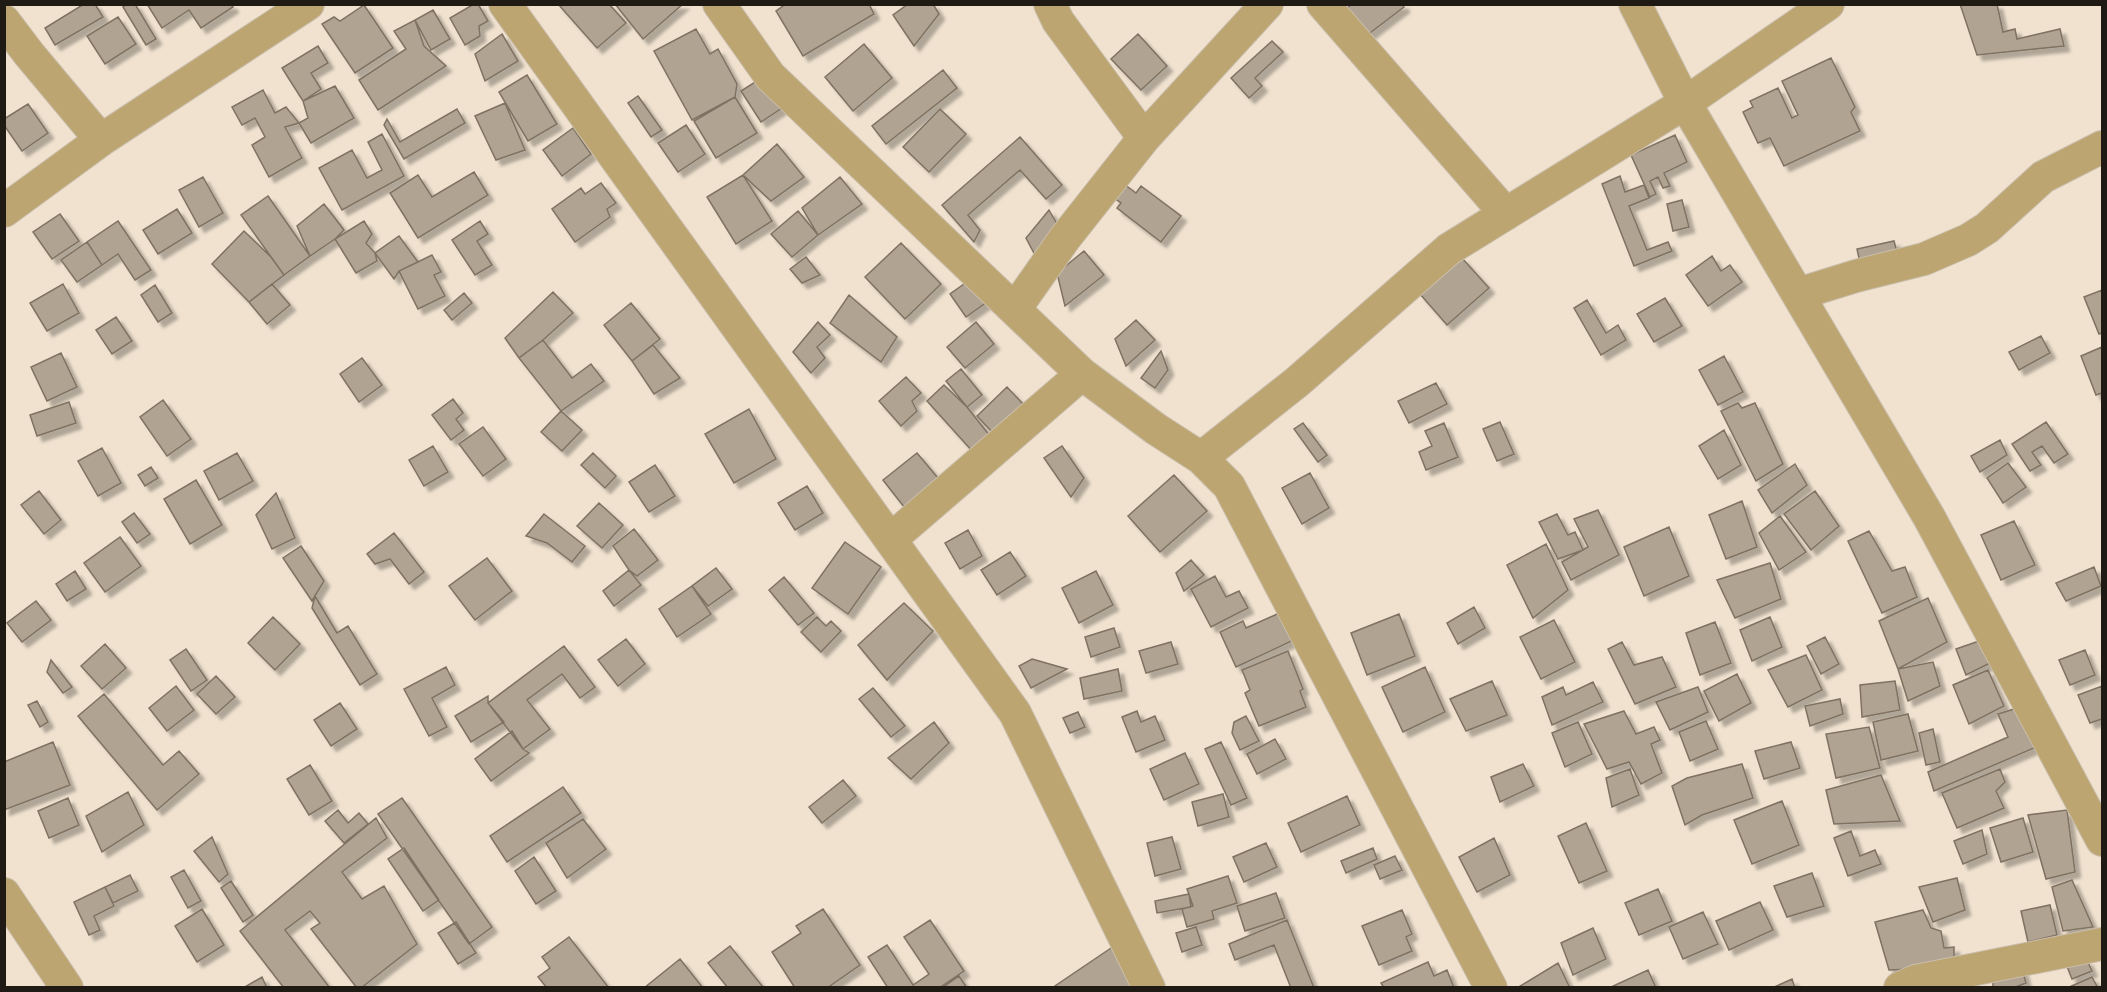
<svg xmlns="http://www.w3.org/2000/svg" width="2107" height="992" font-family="'Work Sans',sans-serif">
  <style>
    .building { fill: #b0a391; stroke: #7f7262; stroke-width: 1.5; filter: url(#shadow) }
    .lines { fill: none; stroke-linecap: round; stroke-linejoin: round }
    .minor-casing { stroke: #cabead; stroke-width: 34 }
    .minor { stroke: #bca570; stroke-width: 32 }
  </style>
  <defs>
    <filter id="shadow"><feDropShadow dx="5.5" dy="5.5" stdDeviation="1.5" flood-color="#0004"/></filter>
  </defs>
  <rect width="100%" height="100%" fill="#f0e2cf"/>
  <!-- building -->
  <path class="building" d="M84 4H95L103 17 55 45 45 28Z
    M127 4H135L156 39 146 45 123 7Z
    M147 4H231L233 7 201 28 189 10 162 28Z
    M474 4H478L488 21 479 26 480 36 465 45 450 18Z
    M558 4H609L626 23 597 48Z
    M615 4H683L643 39Z
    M786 4H869L874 14 803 56 776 11Z
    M908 4H933L939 14 914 46 893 15Z
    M1352 4H1403L1404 7 1366 36 1346 9Z
    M1960 4H1997L2003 32 2015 29 2017 39 2060 29 2064 46 1977 55Z
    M364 5 393 48 355 73 322 24 334 17 340 21Z
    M433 10 450 39 431 50 415 20Z
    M118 17 136 44 105 64 87 36Z
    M415 20 424 46 446 66 378 110 359 80 406 49 394 31Z
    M696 29 710 54 718 49 737 84 735 97 692 120 654 51Z
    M502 34 518 61 485 81 475 54Z
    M1138 34 1167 66 1141 90 1111 59Z
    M1272 41 1283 52 1255 78 1262 86 1249 98 1231 78Z
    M864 44 892 78 853 111 825 77Z
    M318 46 328 63 311 73 321 89 303 101 282 68Z
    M1831 58 1855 107 1851 112 1860 131 1784 166 1770 138 1758 143 1743 112 1753 107 1750 101 1778 88 1792 118 1798 115 1782 81Z
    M943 70 957 88 886 144 872 126Z
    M527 75 557 124 528 141 499 92Z
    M763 77 782 108 761 122 741 91Z
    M335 86 354 118 311 143 299 123 308 118 303 101Z
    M263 90 275 113 286 107 299 123 285 127 302 158 269 177 252 145 265 137 255 118 242 125 232 107Z
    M638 96 662 130 651 137 628 103Z
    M735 97 757 133 716 158 694 121Z
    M505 103 525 150 496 160 475 116Z
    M28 104 48 133 22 151 4 125V119Z
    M457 109 465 123 404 159 384 125 387 119 400 142Z
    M940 109 966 134 929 172 903 147Z
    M686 125 705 154 678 172 658 143Z
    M573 128 591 154 562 176 543 150Z
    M382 134 404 176 342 210 319 168 352 150 367 178 382 170 368 142Z
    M1675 135 1687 162 1664 173 1670 186 1663 188 1658 177 1650 181 1656 194 1650 197 1631 155Z
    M1020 137 1062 185 1046 199 1020 170 968 215 980 230 974 242 942 205Z
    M777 144 804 177 771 201 743 175Z
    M474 172 488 195 418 238 390 193 418 175 432 197Z
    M743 175 772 221 736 244 707 197Z
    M1620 176 1625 192 1644 185 1649 198 1629 206 1647 250 1668 242 1672 251 1634 266 1602 184Z
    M203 177 223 213 199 227 179 190Z
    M840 177 862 204 818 235 802 208Z
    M601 183 616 203 607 209 610 217 575 242 552 209 581 188 585 194Z
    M1124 184 1136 193 1141 186 1181 216 1161 242 1117 208 1121 203 1114 198Z
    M268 196 310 256 284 275 241 215Z
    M1682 200 1689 227 1673 231 1667 204Z
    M324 204 344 230 335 239 310 256 297 226Z
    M177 209 192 233 158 254 143 230Z
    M1049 210 1065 238 1035 255 1026 238Z
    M798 211 818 235 792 257 771 234Z
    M60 214 79 241 52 259 33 232Z
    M118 221 151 270 135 280 118 254 102 265 87 242Z
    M364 221 372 234 366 243 375 253 377 261 356 273 335 239Z
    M480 221 488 234 477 241 492 265 475 275 452 240Z
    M244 231 271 257 284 275 249 302 212 264Z
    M399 236 418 262 399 271 394 279 375 253Z
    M1894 241 1898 256 1860 263 1857 249Z
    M87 242 102 265 77 282 61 260Z
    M901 243 941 284 905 319 865 277Z
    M1084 251 1104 275 1065 306 1057 273Z
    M432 255 441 272 434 275 445 296 418 309 399 271Z
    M1712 256 1721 271 1730 265 1742 282 1708 306 1686 275Z
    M806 257 820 275 802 283 790 269Z
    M1462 258 1489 288 1447 325 1420 294Z
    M971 279 987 302 966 317 950 294Z
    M63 284 79 313 47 331 30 303Z
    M272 284 290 305 267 324 249 302Z
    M155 285 172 313 158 322 141 295Z
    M2102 290V333L2099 334 2084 297Z
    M553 292 573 313 543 340 519 358 505 338Z
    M464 293 472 303 452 320 444 310Z
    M849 295 897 337 881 362 830 323Z
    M1665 298 1682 326 1654 342 1637 314Z
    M1587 300 1606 333 1618 325 1626 340 1601 355 1574 308Z
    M631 303 660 339 632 361 604 325Z
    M116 317 132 341 112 354 96 330Z
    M1136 320 1155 340 1126 366 1115 339Z
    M818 322 830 335 817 347 825 358 811 373 793 352Z
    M976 322 994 344 965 368 947 347Z
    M2041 336 2050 353 2019 370 2009 352Z
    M543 340 572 378 591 364 604 381 561 411 519 358Z
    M653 345 680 378 654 394 632 361Z
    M2102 347V393L2096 395 2081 356Z
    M1161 351 1168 370 1155 388 1141 378Z
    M61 353 77 387 47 401 31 367Z
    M1724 356 1743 392 1718 405 1699 370Z
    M362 358 382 385 359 402 340 374Z
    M961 369 982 395 967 407 946 381Z
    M906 377 921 393 912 401 917 411 901 426 879 401Z
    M1436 383 1447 404 1409 423 1398 401Z
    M944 385 967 407 990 436 973 452 927 401Z
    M1007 387 1023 404 993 433 977 416Z
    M453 399 463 413 456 419 464 430 451 440 432 415Z
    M163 400 191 439 167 456 140 417Z
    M69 402 76 423 37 436 30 415Z
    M1738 403 1742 408 1755 403 1783 464 1756 481 1721 411Z
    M749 409 776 459 734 483 705 434Z
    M561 411 582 430 562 451 541 432Z
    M1500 422 1514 454 1497 461 1483 429Z
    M2046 422 2068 454 2054 463 2042 446 2032 452 2041 465 2030 471 2012 444Z
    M1303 423 1327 455 1318 462 1294 429Z
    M1444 423 1458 457 1426 470 1419 452 1432 446 1425 431Z
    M483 427 506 459 483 476 459 444Z
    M1724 430 1741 465 1718 479 1699 446Z
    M2000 440 2007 455 1980 472 1971 456Z
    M433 446 448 472 424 486 409 460Z
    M1062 446 1084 478 1071 497 1044 458Z
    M102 448 121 483 98 496 78 461Z
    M237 453 253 481 219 500 204 471Z
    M593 453 616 476 605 488 581 465Z
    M917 453 943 484 908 512 883 480Z
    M2008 463 2026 487 2003 503 1987 478Z
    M1795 464 1807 485 1772 513 1758 490Z
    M655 465 675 496 649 512 629 482Z
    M151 467 158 478 145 486 138 475Z
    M1310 473 1329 508 1302 524 1282 488Z
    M1174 475 1207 511 1160 552 1128 516Z
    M196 480 222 525 190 544 164 499Z
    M807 486 823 513 795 530 778 503Z
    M39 491 61 520 44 534 21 505Z
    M1815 491 1839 526 1811 550 1784 514Z
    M276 493 295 538 272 549 256 515Z
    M1742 501 1757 547 1726 559 1709 515Z
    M599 503 623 525 602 548 577 526Z
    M1598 510 1619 555 1571 580 1562 562 1588 547 1574 519Z
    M134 513 150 534 137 543 122 522Z
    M544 514 585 546 572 562 547 543 526 536Z
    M1557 514 1568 535 1575 532 1583 550 1558 559 1539 522Z
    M1780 516 1806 552 1779 570 1759 533Z
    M2014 521 2035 565 2001 580 1981 535Z
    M1669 527 1689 576 1644 596 1624 547Z
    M634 529 658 560 637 576 629 570 613 546Z
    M968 530 982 556 960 569 945 543Z
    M1869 531 1892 571 1905 567 1917 597 1882 613 1848 541Z
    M394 533 424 572 409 584 390 559 375 564 367 554Z
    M120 537 141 566 105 592 84 563Z
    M845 542 881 567 848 614 812 588Z
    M1546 544 1568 590 1533 618 1507 565Z
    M301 546 324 581 312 601 283 558Z
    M1010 552 1026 576 997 595 981 570Z
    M487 558 512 591 475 620 449 586Z
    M1191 560 1204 575 1184 591 1176 573Z
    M1770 563 1781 599 1735 618 1717 580Z
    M2094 567 2101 586 2066 601 2056 583Z
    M716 568 732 589 708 606 692 586Z
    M629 570 641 585 614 606 603 591Z
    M75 571 86 589 67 601 56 584Z
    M1096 571 1113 605 1079 623 1062 588Z
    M1215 576 1226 597 1239 591 1248 608 1211 627 1191 589Z
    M784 577 814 613 798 625 769 590Z
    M692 586 711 614 677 637 659 609Z
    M315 596 337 633 348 626 377 674 360 685 312 608Z
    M1928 598 1947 642 1898 669 1879 621Z
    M36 601 51 620 22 642 7 623Z
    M904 603 933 631 887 680 858 645Z
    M1474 607 1485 628 1458 644 1447 623Z
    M1284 611 1296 639 1236 667 1220 632 1243 621 1246 628Z
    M1399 614 1415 656 1367 675 1351 633Z
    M273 617 300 644 275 670 248 643Z
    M817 617 826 626 831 621 841 631 821 652 801 632Z
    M1770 617 1782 647 1752 661 1740 630Z
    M1554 620 1575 662 1541 679 1520 637Z
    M1715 622 1731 663 1700 675 1686 633Z
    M1114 628 1120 647 1091 657 1085 637Z
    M1825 637 1839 664 1821 674 1807 646Z
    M626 639 645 664 618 686 598 660Z
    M1982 640 1990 663 1966 675 1956 649Z
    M1171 642 1178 664 1146 673 1139 651Z
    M1622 642 1634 665 1662 657 1676 687 1635 704 1608 649Z
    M105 644 126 668 102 689 81 666Z
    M564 646 595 687 580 698 562 674 527 700 550 729 523 749 488 703Z
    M186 649 207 680 191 691 170 660Z
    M2085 650 2095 675 2070 685 2059 660Z
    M1288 651 1303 689 1300 691 1306 707 1259 726 1245 693 1250 690 1242 670Z
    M1806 655 1822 690 1788 707 1768 670Z
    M1032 659 1067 669 1031 688 1019 666Z
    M51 660 72 687 63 693 47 672Z
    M1933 662 1940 686 1908 701 1898 669Z
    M446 667 455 685 432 698 447 727 429 736 404 689Z
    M1425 667 1445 712 1403 732 1382 687Z
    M1118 669 1122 691 1084 699 1080 678Z
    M1988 670 2004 706 1969 724 1953 685Z
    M1737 674 1751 703 1719 721 1704 691Z
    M216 676 235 697 216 714 197 694Z
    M1492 681 1507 715 1466 731 1450 699Z
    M1895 681 1900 710 1862 717 1860 685Z
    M1593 682 1603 702 1552 725 1542 697 1563 687 1566 695Z
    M176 686 194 710 167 731 149 708Z
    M2102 686V719L2090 723 2078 695Z
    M1698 687 1708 712 1670 730 1656 702Z
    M873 688 905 726 891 737 859 699Z
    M104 694 163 765 179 751 199 774 157 810 78 716Z
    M488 696V703L504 722 471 742 455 716Z
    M1840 699 1843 714 1810 726 1805 706Z
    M37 701 48 722 40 727 28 705Z
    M340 703 357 729 331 746 314 720Z
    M2024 706 2043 744 1934 791 1928 772 2008 737 1998 714Z
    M1137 711 1141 722 1155 716 1165 740 1136 752 1122 717Z
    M1624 711 1636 734 1654 727 1660 740 1651 744 1662 773 1641 784 1629 762 1607 769 1584 724Z
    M1078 712 1085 727 1070 733 1063 718Z
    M1908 714 1918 751 1881 760 1873 722Z
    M1246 716 1259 741 1240 750 1232 733 1234 722Z
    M1706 721 1718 749 1690 761 1679 732Z
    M934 722 949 743 911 779 888 758Z
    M1578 722 1592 754 1565 767 1552 733Z
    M1869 727 1880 768 1836 778 1826 734Z
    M1933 729 1940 762 1926 765 1919 733Z
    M512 731 523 749 529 753 491 781 475 759Z
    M1275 739 1286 759 1257 774 1247 754Z
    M53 742 70 785 4 810V762Z
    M1221 742 1247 798 1231 805 1205 749Z
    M1791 742 1800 768 1764 779 1755 751Z
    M1185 753 1199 784 1164 800 1150 769Z
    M1523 764 1534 786 1500 802 1491 777Z
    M1742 764 1753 798 1702 815 1685 825 1672 786 1687 778Z
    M310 765 332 801 309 815 287 779Z
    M1630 769 1639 795 1612 807 1606 778Z
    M2000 769 2005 782 1996 791 2004 808 1957 828 1942 793Z
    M1881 775 1900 821 1834 824 1826 790Z
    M843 780 856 796 822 823 809 807Z
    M563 787 581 813 507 862 490 836Z
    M128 792 144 825 102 852 86 816Z
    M1223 794 1229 817 1198 826 1192 802Z
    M1347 796 1360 825 1301 852 1288 823Z
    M68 798 79 825 49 838 38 811Z
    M402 798 492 927 469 944 378 814Z
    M1782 801 1799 845 1752 864 1734 820Z
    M338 810 348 823 359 813 368 824 344 843 325 821Z
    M2067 810 2075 872 2046 879 2028 815Z
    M376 818 387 838 342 872 362 899 384 886 417 944 361 988H357L311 929 320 923 310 911 285 930 330 988H284L240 931Z
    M2023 818 2033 852 2001 862 1990 828Z
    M583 819 606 849 567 878 546 843Z
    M1586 823 1607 871 1579 883 1558 836Z
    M1982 830 1987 854 1963 864 1954 841Z
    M1851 831 1860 856 1875 850 1881 864 1848 876 1834 838Z
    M212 837 228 874 219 882 194 851Z
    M1172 837 1181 869 1155 876 1147 843Z
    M1494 838 1510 875 1477 892 1459 857Z
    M1266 843 1277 867 1244 882 1233 857Z
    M404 848 439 900 423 911 388 859Z
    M1373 848 1377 859 1346 873 1341 861Z
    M1395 856 1402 870 1380 879 1374 865Z
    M534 857 556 891 536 904 515 871Z
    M184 870 201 901 188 908 171 877Z
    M1812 873 1824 906 1787 917 1774 886Z
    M130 875 138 891 113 903 105 887Z
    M1228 876 1237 903 1212 911 1214 919 1187 927 1182 909 1193 906 1187 889Z
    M1957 878 1965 910 1933 922 1919 887Z
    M2072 880 2093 927 2063 931 2052 887Z
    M231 881 253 915 243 922 221 888Z
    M105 887 114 906 94 916 100 930 89 935 74 902Z
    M1658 889 1672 921 1639 935 1625 903Z
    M1276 893 1285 918 1245 931 1237 906Z
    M1189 894 1191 907 1157 913 1155 901Z
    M1760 902 1773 930 1729 950 1716 921Z
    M2050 905 2057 935 2028 942 2021 911Z
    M202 909 224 945 197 962 175 926Z
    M823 909 860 965 827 988H795L772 952 801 933 796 926Z
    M1402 910 1412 934 1406 937 1412 951 1379 965 1362 926Z
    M1923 910 1931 928 1941 931 1944 948 1954 947V957L1915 969 1889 970 1875 922Z
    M1703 912 1718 944 1683 959 1669 927Z
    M930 920 964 971 939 988H888L868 957 887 945 913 985 929 974 904 937Z
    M1287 920 1314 988H1291L1274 945 1235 960 1229 944Z
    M456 922 476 953 458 964 438 933Z
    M1196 927 1202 945 1182 952 1176 933Z
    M1593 928 1606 959 1573 975 1561 943Z
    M569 937 609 988H547L538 977 550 968 542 957Z
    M730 946 763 987 728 988 708 963Z
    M1114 946 1134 988H1052Z
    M680 959 703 988H644Z
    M2087 960 2092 971 2072 979 2066 964Z
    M1428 962 1434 976 1447 970 1454 988H1384L1381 983Z
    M1558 963 1570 988H1517Z
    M2022 969 2026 983 2013 988H1993V975Z
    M1648 970 1656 988H1614L1613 986Z
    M959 976 967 988H942Z
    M262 977 267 988H243Z
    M2092 977 2098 988H2067Z
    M1792 979 1795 988H1772Z"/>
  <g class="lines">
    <defs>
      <path id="minor" d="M505 4 1015 713 1149 988
        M719 4 770 76 1082 374 1156 429 1201 458 1229 486 1491 988
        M1050 4 1058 21 1144 138
        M1323 4 1506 214
        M1635 4 1685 103 1929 517 2102 840
        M4 21 29 54 101 140
        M4 211 101 140 308 4
        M1798 294 1856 276 1924 259 1968 240 1987 228 2043 177 2102 147
        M1015 309 1065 238 1144 138 1267 4
        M1201 458 1297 382 1449 249 1685 103 1828 4
        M891 539 1082 374
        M4 894 67 988
        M1900 988 1916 981 2102 944"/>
    </defs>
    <!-- minor casing -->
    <use href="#minor" class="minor-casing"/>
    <!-- minor -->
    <use href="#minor" class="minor"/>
  </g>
  <!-- border -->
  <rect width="2107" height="992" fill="none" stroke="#1f1a13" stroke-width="12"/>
</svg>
